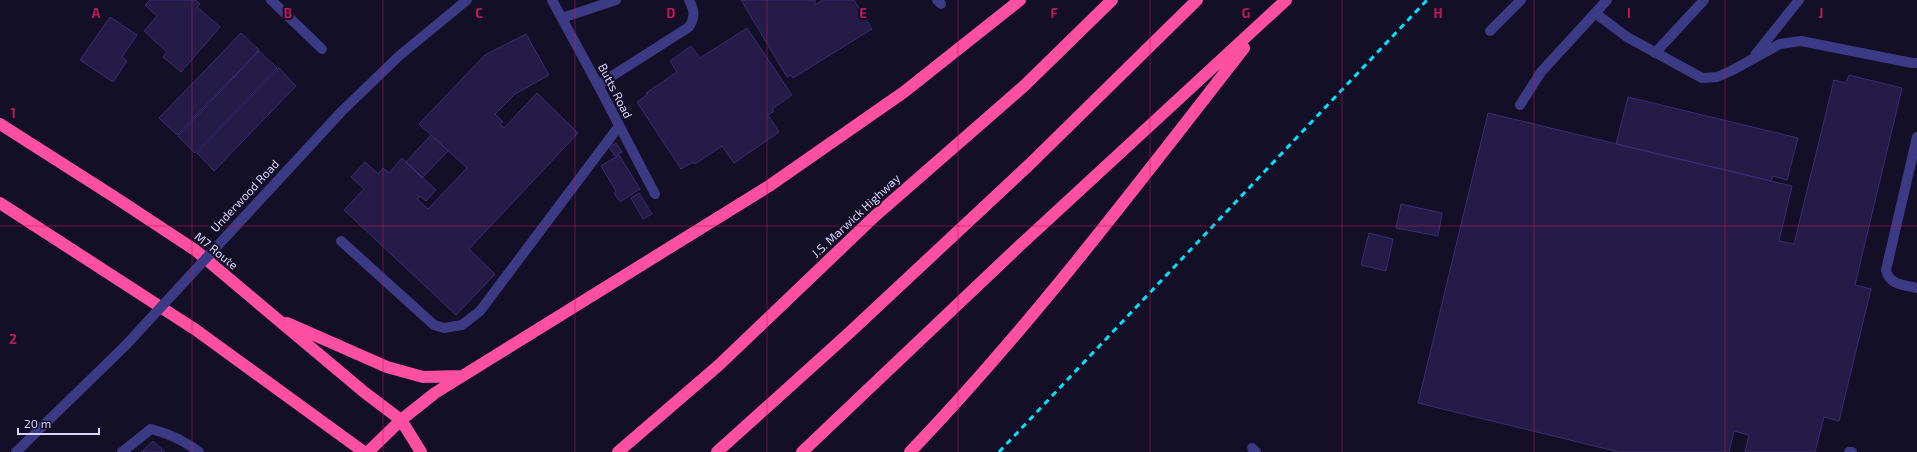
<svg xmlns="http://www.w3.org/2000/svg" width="1917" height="452" font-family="'Exo 2',sans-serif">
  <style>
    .building { fill: #241b47; stroke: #3b2d73 }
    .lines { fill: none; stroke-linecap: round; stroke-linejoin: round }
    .minor { stroke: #3d3a85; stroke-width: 10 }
    .highway { stroke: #ff4fa3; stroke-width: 12 }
    .rail { stroke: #00e5ff; stroke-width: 3; stroke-dasharray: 6 5; stroke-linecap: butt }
    .minor-bridge { stroke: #3d3a85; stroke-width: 10 }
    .grid { fill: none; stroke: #c2185b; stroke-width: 1; stroke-opacity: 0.55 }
    .labels { text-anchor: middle; stroke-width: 4; stroke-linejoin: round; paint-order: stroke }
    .street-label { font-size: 12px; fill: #d9d4ff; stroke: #130f26 }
    .grid-label { font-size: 13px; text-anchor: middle; font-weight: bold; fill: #c2185b; stroke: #130f26; stroke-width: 4; stroke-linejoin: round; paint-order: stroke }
  </style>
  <rect width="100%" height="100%" fill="#130f26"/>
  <!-- building -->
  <path class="building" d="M150 0H196L200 4 197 7 220 27 181 72 163 57 167 52 144 31 157 16 145 5Z
    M741 0H815V5L823 0H854L872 29 793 78 791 75 787 77Z
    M110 17 137 35 122 57 127 61 113 82 80 60Z
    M747 28 792 95 772 109 774 111 768 115 779 132 734 163 722 146 695 164 693 162 681 169 637 102 648 94 646 93 677 72 670 61 691 46 700 58Z
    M241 33 259 50 177 135 159 118Z
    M526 34 549 75 515 94 495 114 503 122 500 124 504 128 537 93 578 133 469 249 495 274 456 315 344 210 364 189 351 177 365 162 378 174 383 168 389 173 402 158 436 190 426 201 420 196 417 199 428 209 467 168 419 124 485 55Z
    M259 51 277 68 195 153 178 136Z
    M279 68 296 86 214 171 197 153Z
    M1849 75 1902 88 1855 285 1871 289 1839 421 1824 417 1815 452H1745L1749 435 1734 431 1729 452H1619L1418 403 1488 113 1792 186 1779 241 1794 244 1834 80 1846 83Z
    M1628 97 1798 138 1787 180 1773 176 1771 181 1616 144Z
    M431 135 448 151 422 178 406 162Z
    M616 143 622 152 615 156 609 147Z
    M619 155 640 189 620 202 614 193 616 191 601 166Z
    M639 193 652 214 643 219 631 198Z
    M1401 204 1442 213 1438 236 1396 228Z
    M1369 233 1393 239 1386 271 1361 265Z
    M153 441 165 452H141Z"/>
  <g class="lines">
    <!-- minor -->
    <path class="minor" d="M271 0 322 49
      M552 0 598 85 655 194
      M937 0 941 4
      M1595 13 1627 37 1702 78 1717 77 1731 71 1780 44 1801 41 1912 63H1917
      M562 18 616 0
      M1490 31 1521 0
      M1655 53 1704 0
      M1755 55 1799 0
      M598 85 689 27C695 17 695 11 689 0
      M1520 105 1541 72 1607 0
      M1917 137 1886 270C1889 285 1904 285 1917 288
      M245 216 342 111 399 56 467 0
      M341 241 434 325 444 328 462 325 480 311 619 126
      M1252 448 1256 452
      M16 452 126 345
      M122 452 151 429C170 434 184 440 199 452
      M1849 452H1852"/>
    <!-- highway -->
    <path class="highway" d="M0 124 113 196 195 250 364 392 401 420 421 452
      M0 203 196 330 364 452
      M287 323 387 367 423 377 462 376
      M368 452 401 420 435 393 769 186 904 92 1020 0
      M618 452 719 365 875 216 1024 86 1112 0
      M717 452 848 334 1030 164 1197 0
      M802 452 1015 250 1286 0
      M910 452C1031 326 1137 185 1244 48"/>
    <!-- rail -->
    <path class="rail" d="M999 452 1427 0"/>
    <!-- minor-bridge -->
    <path class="minor-bridge" d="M126 345 245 216"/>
  </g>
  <!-- grid -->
  <path class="grid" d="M192 0V452M383 0V452M575 0V452M767 0V452M958 0V452M1150 0V452M1342 0V452M1534 0V452M1725 0V452M0 226H1917"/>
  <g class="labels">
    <!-- street labels -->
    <g class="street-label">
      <text transform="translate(615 91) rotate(63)" y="4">Butts Road</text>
      <text transform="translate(245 196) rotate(-47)" y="4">Underwood Road</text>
      <text transform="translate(856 216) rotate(-43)" y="4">J.S. Marwick Highway</text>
      <text transform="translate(216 251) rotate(39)" y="4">M7 Route</text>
    </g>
  </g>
  <g class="grid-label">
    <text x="96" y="18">A</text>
    <text x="288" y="18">B</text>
    <text x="479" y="18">C</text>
    <text x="671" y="18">D</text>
    <text x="863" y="18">E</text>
    <text x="1054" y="18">F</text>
    <text x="1246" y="18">G</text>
    <text x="1438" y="18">H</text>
    <text x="1629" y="18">I</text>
    <text x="1821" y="18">J</text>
    <text x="13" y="118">1</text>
    <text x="13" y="344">2</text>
  </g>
  <!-- scale -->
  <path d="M18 428v6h81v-6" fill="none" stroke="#d9d4ff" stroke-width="2"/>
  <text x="24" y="428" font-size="12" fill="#d9d4ff" stroke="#130f26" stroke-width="3" paint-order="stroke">20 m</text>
</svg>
